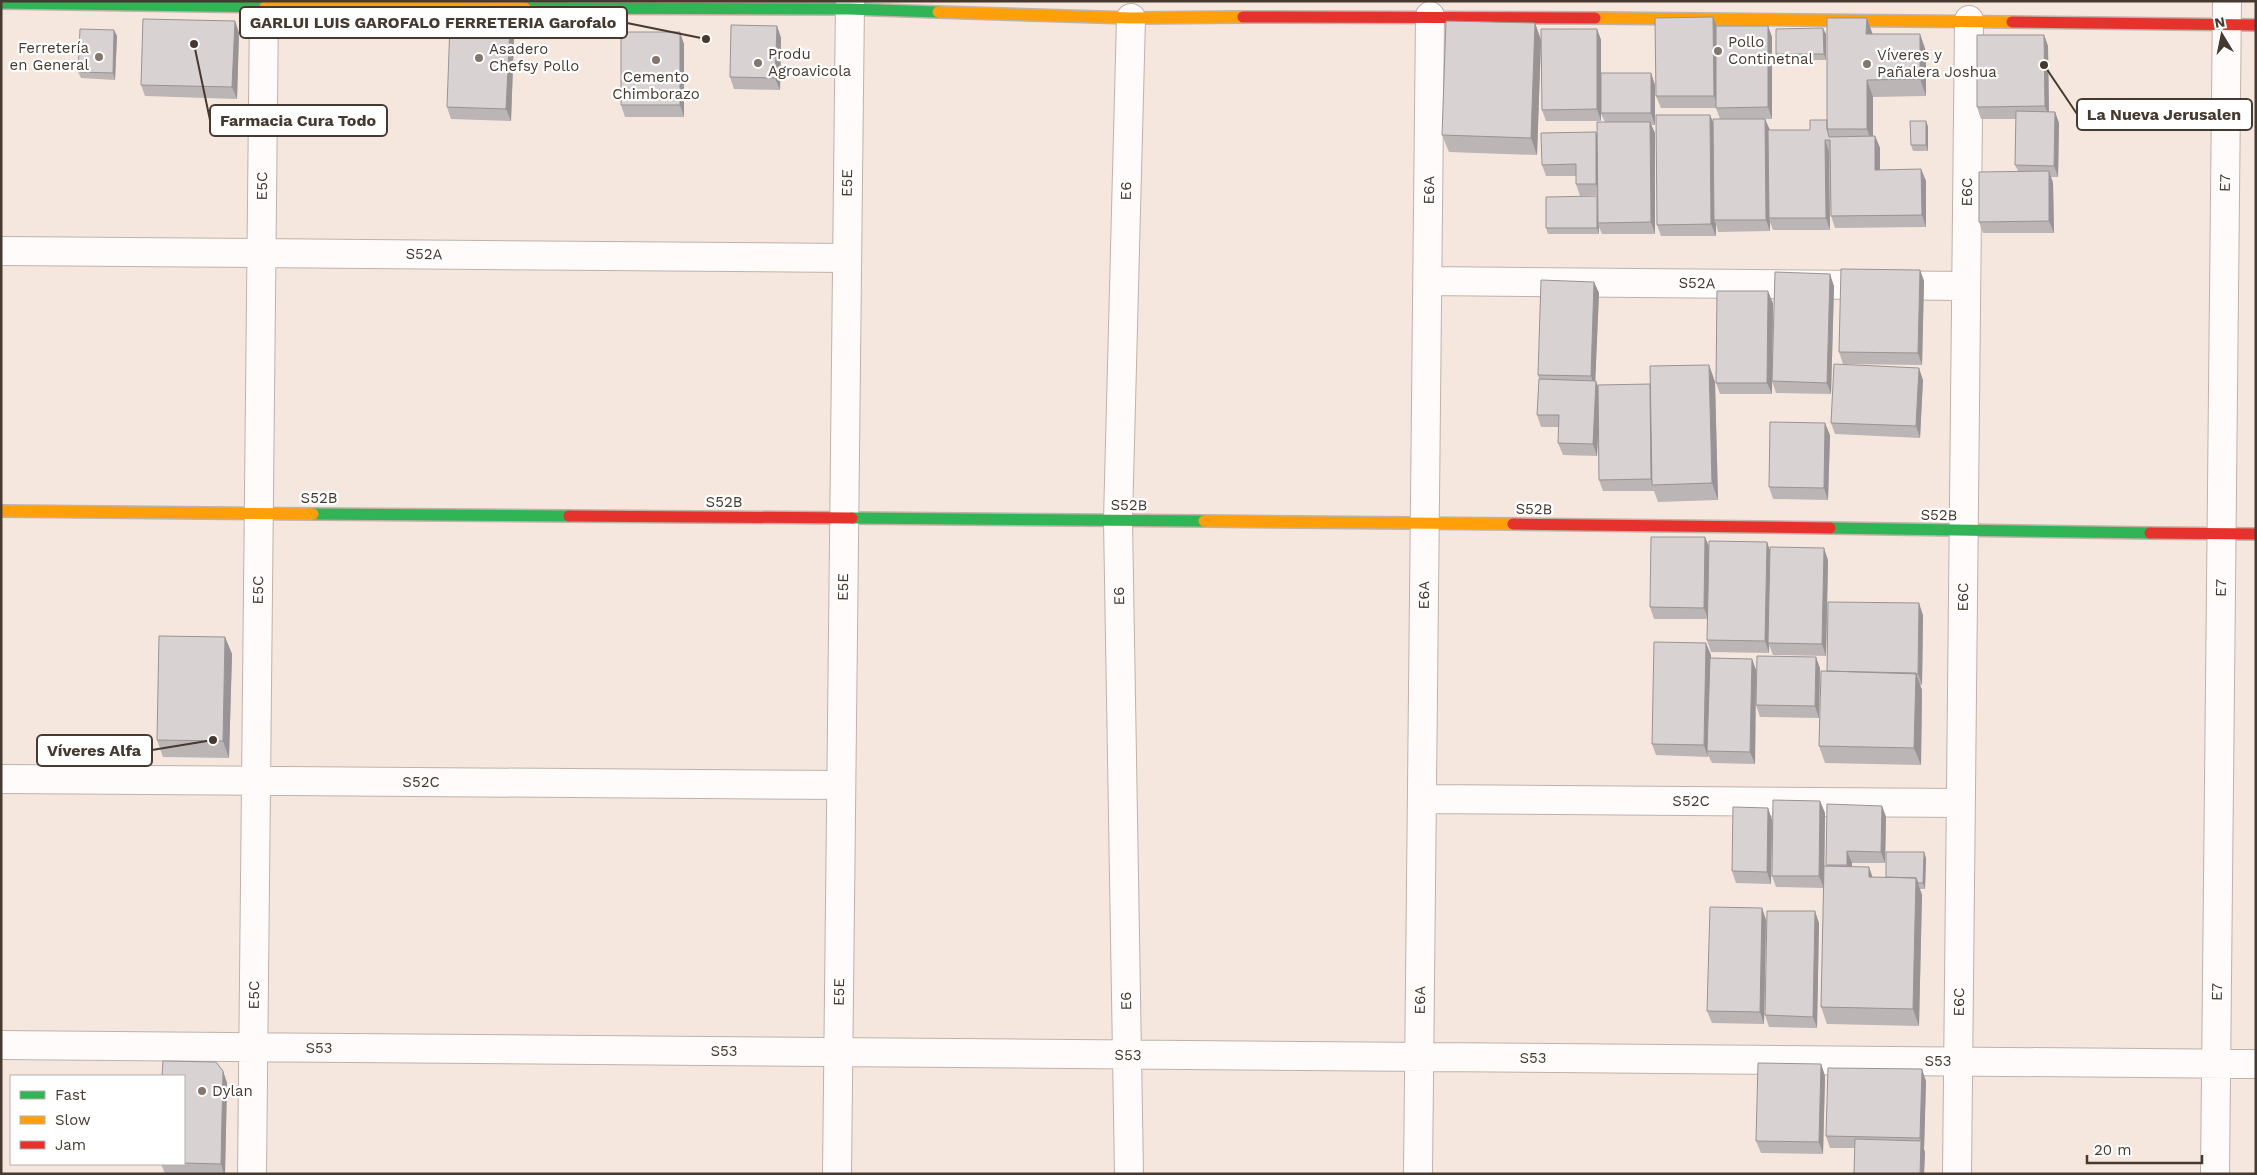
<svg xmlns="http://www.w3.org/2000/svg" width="2257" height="1175" font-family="'Work Sans',sans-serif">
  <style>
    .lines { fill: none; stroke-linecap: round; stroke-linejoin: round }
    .street-casing { stroke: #bfb2aa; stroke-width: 30 }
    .fast-casing { stroke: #bfb2aa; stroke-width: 14 }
    .slow-casing { stroke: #bfb2aa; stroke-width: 14 }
    .jam-casing { stroke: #bfb2aa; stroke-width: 14 }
    .street { stroke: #fefbfa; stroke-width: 28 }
    .fast { stroke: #30b455; stroke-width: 11 }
    .slow { stroke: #ff9f0a; stroke-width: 11 }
    .jam { stroke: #e5322d; stroke-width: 11 }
    .wall { fill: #bbb5b5 }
    .shaded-wall { fill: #989394 }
    .building { fill: #d9d2d3; stroke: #989394 }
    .poi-dot { fill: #83766d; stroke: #fff; stroke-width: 2 }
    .labels { text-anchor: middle; stroke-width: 4.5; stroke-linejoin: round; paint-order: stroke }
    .poi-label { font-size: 15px; fill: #463930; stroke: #fff; text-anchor: start }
    .street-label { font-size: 15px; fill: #463930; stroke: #fff }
    .leader { fill: none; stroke: #463930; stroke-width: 2 }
    .callout-dot { fill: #463930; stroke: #fff; stroke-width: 2 }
    .callout { fill: #fff; stroke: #463930; stroke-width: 2 }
    .callout-label { font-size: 16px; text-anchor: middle; font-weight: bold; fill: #463930 }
  </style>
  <rect width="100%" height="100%" fill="#f5e7dd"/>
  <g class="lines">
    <defs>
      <path id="street" d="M1 251 846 258
        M1428 281 1966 286
        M1 779 841 785
        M1422 799 1961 803
        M1 1045 2256 1064
        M252 1174 264 7
        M837 1174 850 1
        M1129 1174 1118 520 1131 18
        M1418 1174 1430 16
        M1957 1174 1969 20
        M2215 1174 2227 1"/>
      <path id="fast" d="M1 3 265 7
        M525 8 849 9 938 12
        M313 514 569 516
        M852 518 1204 521
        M1830 528 2150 533"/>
      <path id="slow" d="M265 7 525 8
        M938 12 1131 18 1243 17
        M1595 18 2012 22
        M1 511 313 514
        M1204 521 1513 524"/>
      <path id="jam" d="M1243 17 1595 18
        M2012 22 2256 25
        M569 516 852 518
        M1513 524 1830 528
        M2150 533 2256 534"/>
    </defs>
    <!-- street casing -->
    <use href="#street" class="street-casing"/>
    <!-- fast casing -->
    <use href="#fast" class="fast-casing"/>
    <!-- slow casing -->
    <use href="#slow" class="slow-casing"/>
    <!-- jam casing -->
    <use href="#jam" class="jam-casing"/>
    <!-- street -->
    <use href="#street" class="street"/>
    <!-- fast -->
    <use href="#fast" class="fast"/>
    <!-- slow -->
    <use href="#slow" class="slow"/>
    <!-- jam -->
    <use href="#jam" class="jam"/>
  </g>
  <!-- wall -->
  <path class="wall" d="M235 21 239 33 237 99 145 96 141 85Z
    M1535 23 1541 40 1537 155 1449 152 1442 135Z
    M777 26 781 38 780 90 734 89 730 77Z
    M1717 26H1768L1772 37V119H1765L1769 130H1810L1827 120 1872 34 1926 51V96L1873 97V136H1875L1880 148V170L1921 169 1926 181V227L1835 228 1831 216 1829 152 1830 230H1773L1770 222V231L1718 232 1716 224V236H1661L1657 225 1710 115 1713 123 1720 119 1716 108H1661L1656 96Z
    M1597 29 1601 40V73H1651L1655 85V125H1651L1655 133V234H1602L1599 227V234H1548L1546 228 1598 195 1580 196 1576 184V176H1546L1542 165 1596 132 1597 135 1605 122 1601 114V121H1546L1542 110Z
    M114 30 117 36 115 80 81 78 78 72Z
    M1826 34V60H1778L1776 54Z
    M2044 35 2048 46 2049 112H2055L2059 123 2058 177H2051L2053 183 2054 233H1983L1979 222 2018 171 2015 165 2016 119H1981L1977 107Z
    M514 38 511 121 451 119 447 107Z
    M684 44V117H625L621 105Z
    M1926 121 1928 127V151H1913L1911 145Z
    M1920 270 1924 281 1922 365 1843 364 1839 352Z
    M1594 282 1599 293 1595 381 1598 387 1650 384V386L1709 365 1715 382 1718 500 1658 502 1654 491H1603L1599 480 1598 436 1597 456 1563 455 1558 443 1559 427H1541L1537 415 1539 379 1538 375Z
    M1834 286 1831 394 1776 393 1772 381V394H1720L1716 383 1773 303 1772 378Z
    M1923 380 1920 438 1835 434 1831 423Z
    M1830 435 1828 500 1773 499 1769 487Z
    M1705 537 1709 548 1767 542 1770 551 1828 560 1826 656 1773 655 1769 645V653L1711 652 1707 640 1708 619H1654L1650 607Z
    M1923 615 1922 685H1920L1922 690 1921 765 1825 763 1819 746 1827 672Z
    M225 637 232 654 229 758 163 757 157 740Z
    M1711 655V658L1752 659 1756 670 1755 764 1712 763 1708 755V757L1656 755 1652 744Z
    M1820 668 1819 718 1760 717 1756 705Z
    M1820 801 1825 813 1824 888 1776 887 1772 876Z
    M1882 806 1886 817 1885 863H1852V867H1869L1872 877H1886L1926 858 1925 889H1920L1922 895 1919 1026 1827 1024 1821 1007 1826 866Z
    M1768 808 1772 820 1771 884 1736 883 1732 871Z
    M1762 908 1766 920 1764 1024 1712 1023 1707 1011Z
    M1819 923 1817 1028 1769 1027 1765 1015Z
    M1821 1064 1825 1076 1823 1154 1761 1153 1756 1141Z
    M223 1071 227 1083 225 1174H165L161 1164H184V1076Z
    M1926 1081 1924 1150 1925 1152 1924 1174H1854L1855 1148H1830L1826 1136Z"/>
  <!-- shaded-wall -->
  <path class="shaded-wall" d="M1713 17 1718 29 1719 108 1714 96Z
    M1867 18 1873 35 1866 34Z
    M235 21 239 33 237 99 232 87Z
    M1535 23 1541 40 1537 155 1531 138Z
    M777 26 781 38 780 90 775 78Z
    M1768 26 1772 37V119L1768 107Z
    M510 27 514 38 511 121 506 109Z
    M1823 28 1826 34V60L1824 54Z
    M1597 29 1601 40V121L1597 109Z
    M114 30 117 36 115 80 113 73Z
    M680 32 684 44V117L680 105Z
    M1920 34 1926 51V96L1920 79Z
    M2044 35 2048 46 2049 118 2045 106Z
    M1651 73 1655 85V125L1651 113Z
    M1867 80 1873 97V146L1867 129Z
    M2055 112 2059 123 2058 177 2054 166Z
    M1710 115 1715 127 1714 220 1716 224V236L1711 224Z
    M1765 119 1770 130 1769 218 1770 222V231L1766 220Z
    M1926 121 1928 127V151L1926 145Z
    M1650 122 1655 133V234L1651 222Z
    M1596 132 1600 144V195L1596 184Z
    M1875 136 1880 148V182L1875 170Z
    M1825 140 1829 152 1830 230 1826 218Z
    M1921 169 1926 181V227L1922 215Z
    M2049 171 2053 183 2054 233 2049 221Z
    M1597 196 1598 223 1599 227V234L1597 228Z
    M1920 270 1924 281 1922 365 1918 353Z
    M1830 274 1834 286 1831 394 1827 383Z
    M1594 282 1599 293 1595 388 1591 376Z
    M1768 291 1773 303 1772 394 1767 383Z
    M1709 365 1715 382 1718 500 1712 483Z
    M1919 368 1923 380 1920 438 1916 426Z
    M1596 381 1600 393 1597 456 1593 444Z
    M1650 384 1654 396 1653 485 1651 479Z
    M1825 423 1830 435 1828 500 1824 488Z
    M1705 537 1710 549 1708 619 1704 608Z
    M1767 542 1771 554 1768 643 1769 645V653L1765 641Z
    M1824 548 1828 560 1826 656 1822 644Z
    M1919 603 1923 615 1922 685 1918 674Z
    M225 637 232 654 229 758 223 741Z
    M1706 643 1711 655 1709 751H1707L1708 757 1704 745Z
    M1816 657 1820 668 1819 718 1815 706Z
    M1752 659 1756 670 1755 764 1750 752Z
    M1916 673 1922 690 1921 765 1914 748Z
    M1820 801 1825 813 1824 888 1819 876Z
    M1882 806 1886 817 1885 863 1881 852Z
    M1768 808 1772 820 1771 884 1767 872Z
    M1847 851 1852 863V877L1847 865Z
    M1924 852 1926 858 1925 889 1923 883Z
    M1869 867 1875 884 1869 877Z
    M1916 878 1922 895 1919 1026 1913 1009Z
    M1762 908 1766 920 1764 1024 1760 1012Z
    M1815 911 1819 923 1817 1028 1813 1017Z
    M1821 1064 1825 1076 1823 1154 1819 1142Z
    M1922 1069 1926 1081 1924 1150 1920 1138Z
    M223 1071 227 1083 225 1174H224L221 1164Z
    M1921 1141 1925 1152 1924 1174H1920Z"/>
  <!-- building -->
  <path class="building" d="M1713 17 1714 96H1656L1655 18Z
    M1827 18H1867L1866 34H1920V79L1867 80V129H1827Z
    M143 19 235 21 232 87 141 85Z
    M1446 21 1535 23 1531 138 1442 135Z
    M450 24 510 27 506 109 447 107Z
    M731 25 777 26 775 78 730 77Z
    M1716 26H1768V107L1716 108Z
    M1823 28 1824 54H1776V29Z
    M80 29 114 30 113 73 78 72Z
    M1541 29H1597V109L1542 110Z
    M621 32H680V105H621Z
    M1977 35H2044L2045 106 1977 107Z
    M1601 73H1651V113H1601Z
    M2016 111 2055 112 2054 166 2015 165Z
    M1656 115H1710L1711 224 1657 225Z
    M1713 119H1765L1766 220H1714Z
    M1810 120H1827V129L1829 137 1875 136V170L1921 169 1922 215 1831 216 1830 140H1825L1826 218H1769L1768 130H1810Z
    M1910 121H1926V145H1911Z
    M1597 122H1650L1651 222 1598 223Z
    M1596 132V184H1576V164L1542 165 1541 133Z
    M2049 171V221L1979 222V172Z
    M1597 196V228H1546V197Z
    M1841 269 1920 270 1918 353 1839 352Z
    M1775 272 1830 274 1827 383 1772 381Z
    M1541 280 1594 282 1591 376 1538 375Z
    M1717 291H1768L1767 383H1716Z
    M1834 364 1919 368 1916 426 1831 423Z
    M1709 365 1712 483 1652 485 1650 366Z
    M1539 379 1596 381 1593 444 1558 443 1559 415H1537Z
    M1650 384 1651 479 1599 480 1598 385Z
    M1770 422 1825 423 1824 488 1769 487Z
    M1651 537H1705L1704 608 1650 607Z
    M1709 541 1767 542 1765 641 1707 640Z
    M1770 547 1824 548 1822 644 1768 643Z
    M1828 602 1919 603 1918 674 1827 671Z
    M159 636 225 637 223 741 157 740Z
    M1654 642 1706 643 1704 745 1652 744Z
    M1757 656 1816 657 1815 706 1756 705Z
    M1710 658 1752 659 1750 752 1707 751Z
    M1821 671 1916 673 1914 748 1819 746Z
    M1773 800 1820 801 1819 876H1772Z
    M1827 804 1882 806 1881 852 1847 851V865H1826Z
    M1733 807 1768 808 1767 872 1732 871Z
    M1886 852H1924L1923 883H1918L1916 878 1886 877Z
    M1824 866 1869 867V877L1916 878 1913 1009 1821 1007Z
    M1710 907 1762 908 1760 1012 1707 1011Z
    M1767 911H1815L1813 1017 1765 1015Z
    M163 1061 216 1062 223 1071 221 1164 184 1163V1076H162Z
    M1758 1063 1821 1064 1819 1142 1756 1141Z
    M1828 1068 1922 1069 1920 1138 1826 1136Z
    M1855 1139 1921 1141 1920 1174H1854Z"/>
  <!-- markers -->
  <g class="poi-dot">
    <circle cx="1718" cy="51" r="5"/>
    <circle cx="99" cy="57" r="5"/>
    <circle cx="479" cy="58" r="5"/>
    <circle cx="656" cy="60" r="5"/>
    <circle cx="758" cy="63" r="5"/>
    <circle cx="1867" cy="64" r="5"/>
    <circle cx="202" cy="1091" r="5"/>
  </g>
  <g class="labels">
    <!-- poi labels -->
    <g class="poi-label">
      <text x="1728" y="47">Pollo<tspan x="1728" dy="17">Continetnal</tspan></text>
      <text x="89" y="53" text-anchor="end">Ferretería<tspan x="89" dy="17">en General</tspan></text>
      <text x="489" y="54">Asadero<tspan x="489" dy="17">Chefsy Pollo</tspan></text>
      <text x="768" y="59">Produ<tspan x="768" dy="17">Agroavicola</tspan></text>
      <text x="1877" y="60">Víveres y<tspan x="1877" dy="17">Pañalera Joshua</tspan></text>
      <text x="656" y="82" text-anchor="middle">Cemento<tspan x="656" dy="17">Chimborazo</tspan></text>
      <text x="212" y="1096">Dylan</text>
    </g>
    <!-- street labels -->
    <g class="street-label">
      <text transform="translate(847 183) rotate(-89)" y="5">E5E</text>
      <text transform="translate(2225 183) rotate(-89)" y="5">E7</text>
      <text transform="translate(262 186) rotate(-89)" y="5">E5C</text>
      <text transform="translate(1429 190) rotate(-89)" y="5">E6A</text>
      <text transform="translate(1126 191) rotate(-89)" y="5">E6</text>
      <text transform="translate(1967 192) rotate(-89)" y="5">E6C</text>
      <text transform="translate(424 254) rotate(1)" y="5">S52A</text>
      <text transform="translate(1697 283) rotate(1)" y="5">S52A</text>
      <text x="319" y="503">S52B</text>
      <text x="724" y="507">S52B</text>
      <text transform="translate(1129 505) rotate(1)" y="5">S52B</text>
      <text transform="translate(1534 509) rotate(1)" y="5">S52B</text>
      <text transform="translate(1939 515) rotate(1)" y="5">S52B</text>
      <text transform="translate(843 587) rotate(-89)" y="5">E5E</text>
      <text transform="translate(2221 588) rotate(-89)" y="5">E7</text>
      <text transform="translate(258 590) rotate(-89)" y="5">E5C</text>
      <text transform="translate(1424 595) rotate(-89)" y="5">E6A</text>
      <text transform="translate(1119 596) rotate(-91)" y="5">E6</text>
      <text transform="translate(1963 597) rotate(-89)" y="5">E6C</text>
      <text x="421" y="787">S52C</text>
      <text x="1691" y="806">S52C</text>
      <text transform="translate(839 992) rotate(-89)" y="5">E5E</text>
      <text transform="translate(2217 992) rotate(-89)" y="5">E7</text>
      <text transform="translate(254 995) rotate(-89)" y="5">E5C</text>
      <text transform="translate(1420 1000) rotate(-89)" y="5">E6A</text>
      <text transform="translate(1126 1001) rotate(-91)" y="5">E6</text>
      <text transform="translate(1959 1002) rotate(-89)" y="5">E6C</text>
      <text x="319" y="1053">S53</text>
      <text x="724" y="1056">S53</text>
      <text transform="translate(1128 1055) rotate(1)" y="5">S53</text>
      <text x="1533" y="1063">S53</text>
      <text x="1938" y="1066">S53</text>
    </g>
  </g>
  <!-- callouts -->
  <path class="leader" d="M706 39L627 23M2044 65L2077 114M194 44L210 120M213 740L152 750"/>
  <g class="callout-dot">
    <circle cx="706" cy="39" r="5"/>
    <circle cx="2044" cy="65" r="5"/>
    <circle cx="194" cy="44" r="5"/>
    <circle cx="213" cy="740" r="5"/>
  </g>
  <g class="callout">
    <rect x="240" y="7" width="387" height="31" rx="5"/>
    <rect x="2077" y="99" width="175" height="31" rx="5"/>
    <rect x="210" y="105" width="177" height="31" rx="5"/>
    <rect x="37" y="735" width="115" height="31" rx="5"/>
  </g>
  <g class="callout-label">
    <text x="433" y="28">GARLUI LUIS GAROFALO FERRETERIA Garofalo</text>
    <text x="2164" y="120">La Nueva Jerusalen</text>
    <text x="298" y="126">Farmacia Cura Todo</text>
    <text x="94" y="756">Víveres Alfa</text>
  </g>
  <!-- border -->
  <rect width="2257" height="1175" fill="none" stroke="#463930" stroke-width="5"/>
  <!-- legend -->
  <rect x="10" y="1075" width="175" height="90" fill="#ffffff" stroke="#b5b0ac"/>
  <rect x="20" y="1091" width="25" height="8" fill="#30b455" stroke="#b5b0ac"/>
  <text x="55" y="1100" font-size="15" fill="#463930">Fast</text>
  <rect x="20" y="1116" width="25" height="8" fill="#ff9f0a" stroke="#b5b0ac"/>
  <text x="55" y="1125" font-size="15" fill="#463930">Slow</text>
  <rect x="20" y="1141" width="25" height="8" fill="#e5322d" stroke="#b5b0ac"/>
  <text x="55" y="1150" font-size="15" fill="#463930">Jam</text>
  <!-- north arrow -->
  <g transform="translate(2222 35) rotate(350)" stroke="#ffffff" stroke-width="4" paint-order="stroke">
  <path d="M0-4L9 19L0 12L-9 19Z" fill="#463930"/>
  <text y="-8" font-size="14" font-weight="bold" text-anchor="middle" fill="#463930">N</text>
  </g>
  <!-- scale -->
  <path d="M2087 1155v8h115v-8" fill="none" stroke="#463930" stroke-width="2.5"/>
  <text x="2094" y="1155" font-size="15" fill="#463930" stroke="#ffffff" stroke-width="4" paint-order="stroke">20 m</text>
</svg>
